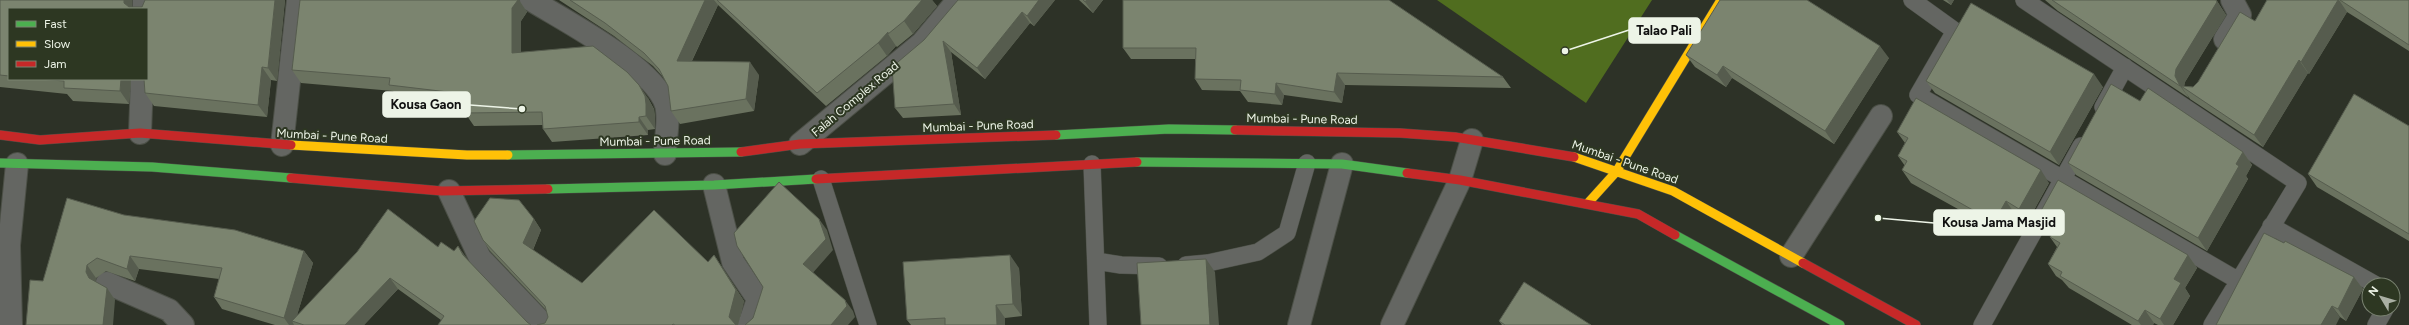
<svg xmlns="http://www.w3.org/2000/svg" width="2409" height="325" font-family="Figtree,sans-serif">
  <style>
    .water { fill: #506d1f }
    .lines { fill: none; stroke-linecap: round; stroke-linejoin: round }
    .lane-casing { stroke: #4c5047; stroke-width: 18 }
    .street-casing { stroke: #4c5047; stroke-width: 24 }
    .fast-casing { stroke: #4c5047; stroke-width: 10 }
    .slow-casing { stroke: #4c5047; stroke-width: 10 }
    .jam-casing { stroke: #4c5047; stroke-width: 10 }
    .lane { stroke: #646662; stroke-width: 17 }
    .street { stroke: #646662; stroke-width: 22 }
    .fast { stroke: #4caf50; stroke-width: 9 }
    .slow { stroke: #ffc107; stroke-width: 9 }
    .jam { stroke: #c62828; stroke-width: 9 }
    .wall { fill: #6a725f }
    .shaded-wall { fill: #565c4e }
    .building { fill: #7b846f; stroke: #565c4e }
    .labels { text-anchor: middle; stroke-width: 4; stroke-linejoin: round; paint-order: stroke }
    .street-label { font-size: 12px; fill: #edf4e7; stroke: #2d3722 }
    .leader { fill: none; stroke: #edf4e7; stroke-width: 1.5 }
    .callout-dot { fill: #edf4e7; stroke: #2d3722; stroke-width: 1.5 }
    .callout { fill: #edf4e7; stroke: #edf4e7; stroke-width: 1.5 }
    .callout-label { font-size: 13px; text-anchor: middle; font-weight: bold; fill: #111 }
  </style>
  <rect width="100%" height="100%" fill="#2d3227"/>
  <!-- water -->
  <path class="water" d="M1437 0H1652L1586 103Z"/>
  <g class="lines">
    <defs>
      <path id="lane" d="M1912 0 1955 31 1918 95 2239 281
        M2024 0 2298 183 2212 325
        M2103 107 2125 67
        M1092 164 1098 325
        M821 179 868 325
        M2271 226 2376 285
        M1096 261 1121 265 1159 266
        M1186 265 1208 263 1258 252 1287 233 1307 163
        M1982 325 2081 146
        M2376 325 2385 309"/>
      <path id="street" d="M531 0C565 21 654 67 666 105 670 119 665 140 665 154
        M144 9V0
        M2225 39 2240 15 2232 0
        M140 133 142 79
        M800 144 922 43 958 0
        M282 145 298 0
        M714 185 733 262 758 299 749 325
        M449 191 480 258 544 325
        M1791 256 1881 116
        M107 283 169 310 183 325
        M11 325 9 245 17 164
        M1299 325 1342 164
        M1392 325 1460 180 1472 140"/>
      <path id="fast" d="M1056 135 1169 129 1235 130
        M508 155 741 152
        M1137 162 1342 164 1407 173
        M0 163 152 167 291 178
        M548 189 714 185 816 179
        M1675 235 1840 325"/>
      <path id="slow" d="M291 145 467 155H508
        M1574 157 1673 191 1803 263
        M1588 203 1616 172 1721 0"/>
      <path id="jam" d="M1235 130 1400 133 1455 137 1574 157
        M0 135 40 140 140 133 291 145
        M741 152 800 144 1056 135
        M1407 173 1460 180 1638 214 1675 235
        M291 178 442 191 548 189
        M816 179 1137 162
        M1803 263 1916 325"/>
    </defs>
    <!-- lane casing -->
    <use href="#lane" class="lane-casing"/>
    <!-- street casing -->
    <use href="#street" class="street-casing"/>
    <!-- fast casing -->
    <use href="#fast" class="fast-casing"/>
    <!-- slow casing -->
    <use href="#slow" class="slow-casing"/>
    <!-- jam casing -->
    <use href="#jam" class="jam-casing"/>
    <!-- lane -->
    <use href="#lane" class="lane"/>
    <!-- street -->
    <use href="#street" class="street"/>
    <!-- fast -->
    <use href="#fast" class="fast"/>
    <!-- slow -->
    <use href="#slow" class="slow"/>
    <!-- jam -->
    <use href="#jam" class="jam"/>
  </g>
  <!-- wall -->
  <path class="wall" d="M0 0H132V7H142L145 0H285L277 81 271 80 267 117 154 106 145 93 147 9H9V79H131L129 104 73 101 67 94 0 87Z
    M519 0 527 12 521 21V52L648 98 654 109 655 117V129L648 130V135L552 142 543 129V125L474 126 465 113V106L398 98 393 91 301 83 292 70Z
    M559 0H932L937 6 913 34 897 47 896 46 887 56 826 106 718 5 692 61 759 75 754 111 680 124 671 111 668 86 663 77 653 66 614 36Z
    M1055 0 1034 26 1030 23 985 79 951 52 961 115 903 118 895 108 924 40Z
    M1079 0H1103L1093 13Z
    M1123 0 1503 77 1511 88 1345 85 1342 103 1284 95 1282 105 1248 102 1240 91 1202 90 1195 79V59H1131L1123 48Z
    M1943 0H1954L1951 5Z
    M2045 0H2217V1L2226 15 2185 82 2184 86 2193 87 2198 82 2255 21 2267 0H2409V51L2347 12 2309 74 2308 73 2263 147 2190 99 2187 94 2189 98 2058 11Z
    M1686 55 1889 58 1834 144 1732 78 1726 87 1695 67Z
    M1926 81 2103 87 2059 165 1935 93Z
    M2140 101 2243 152 2252 165 2246 176 2248 179 2207 251 2076 175 2068 163Z
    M2409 126V241L2317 187 2308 174Z
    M1897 132 2049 183 2028 221 2015 214 2003 234 1911 183 1902 170 1905 166 1898 156 1905 143Z
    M124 215 304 251 313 263 297 315 438 247 454 251 466 257 467 260 527 322 441 320 398 289 364 325H275L222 309 214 297 219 279 139 269 135 281 106 271 96 278 95 282 107 288 115 300 43 281Z
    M2037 218 2188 255 2197 268 2185 288 2190 296 2173 325H2158L2154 323 2153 325H2132L2069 288 2062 280 2056 276 2048 264 2057 247 2050 237 2052 234 2046 231Z
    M534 219 541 230 533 250 582 283 708 262 714 255 744 301 738 325H537L545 323 548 317 546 310 490 251 483 240Z
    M2284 243 2354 277 2363 289 2346 321 2340 317Z
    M1019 268 1022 316 1005 318V325H911L907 320Z
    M1499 321 1591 325H1502Z"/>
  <!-- shaded-wall -->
  <path class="shaded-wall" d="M124 0H132V9L124 3Z
    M275 0H285L277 81 268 68Z
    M516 0H519L527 12 521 21V66L512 53V8Z
    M705 0H714L718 5 686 73 677 61Z
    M922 0H932L937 6 913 34 904 21Z
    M1039 0H1055L1034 26 1027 16Z
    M1087 0H1103L1093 13 1085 2Z
    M1947 0H1954L1951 5Z
    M2212 0H2217V1L2226 15 2185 82 2184 88 2181 86 2189 98 2180 86 2175 76 2176 69Z
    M2338 0H2339L2347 12 2309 74 2301 62Z
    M1022 12 1030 23 985 79 977 68Z
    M888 32V34L896 46 887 56 878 43Z
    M943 41 951 52 961 115 954 104Z
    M1880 46 1889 58 1834 144 1825 131Z
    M2299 60 2308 73 2263 147 2254 135Z
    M750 62 759 75 754 111 746 99Z
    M1723 66 1732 78 1726 87 1717 75Z
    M262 67 271 80 267 117 258 105Z
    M1337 73 1345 85 1342 103 1334 92Z
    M2094 74 2103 87 2059 165 2050 152Z
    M121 79H131L129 104 120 91Z
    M1276 83 1284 95 1282 105 1275 94Z
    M639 85 648 98 654 109 655 117V129L646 116Z
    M639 117 648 130V135L639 122Z
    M2243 152 2252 165 2246 176 2248 179 2207 251 2198 238 2236 164Z
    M2041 170 2049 183 2028 221 2019 209Z
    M2006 201 2015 214 2003 234 1994 222Z
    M534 219 541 230 531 254 523 243Z
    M819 219 827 230 833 250 811 275 803 264Z
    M458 246 466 257 471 267 463 255Z
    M304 251 313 263 295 322 292 321 294 325H289L284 318Z
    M714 255 744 301 738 325H735L729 317Z
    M1010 255 1019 268 1022 316 1013 304Z
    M2188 255 2197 268 2185 288 2190 296 2173 325H2164L2160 319 2174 279Z
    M130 256 139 269 135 281 127 269Z
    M1206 259 1215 272 1219 325H1210Z
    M87 265 96 278 95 285 89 278 86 272Z
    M2354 277 2363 289 2346 321 2338 309Z
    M390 278 398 289 364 325H345Z
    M107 288 115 300 113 325H103Z
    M845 300 853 311 855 317 848 325H831Z
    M996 305 1005 318V325H997Z
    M2332 306 2340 317 2336 325H2321Z
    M2145 310 2154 323 2153 325H2141L2138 321Z"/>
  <!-- building -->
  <path class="building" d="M0 0H124V3L129 7H142L145 0H275L268 68 262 67 258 105 145 93 144 79H147V9H9V76L0 75Z
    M300 0H518L512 8V53L593 46 627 72 639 85 645 96 646 104V116L639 117V122L543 129 542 112 465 113V94L389 85 390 78 292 70Z
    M570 0H705L677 61 750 62 746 99 671 111 668 86 659 69 644 53 605 23Z
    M717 0H922L904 21 888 34V32L878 43 817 93Z
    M958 0H1039L1027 16 1022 12 977 68 943 41 954 104 895 108 892 67 924 40Z
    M1083 0H1087L1085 2Z
    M1123 0H1389L1503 77 1337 73 1334 92 1276 83 1275 94 1240 90 1241 80 1195 79 1196 48H1123Z
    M1720 0H1807L1880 46 1825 131 1723 66 1717 75 1686 55Z
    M2052 0H2216L2217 2 2176 69 2175 76 2180 86Z
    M2267 0H2338L2301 62 2299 60 2254 135 2181 86 2193 87 2198 82 2240 12 2255 21Z
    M2340 0H2409V45Z
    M1971 3 2094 74 2050 152 1926 81Z
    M40 79H121L120 91 64 88V81Z
    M2111 84 2140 101 2148 88 2243 152 2236 164 2239 166 2198 238 2068 163Z
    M2354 94 2409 126V234L2308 174Z
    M1916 98 2041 170 2019 209 2006 201 1994 222 1902 170 1907 161 1898 156 1908 138 1897 132Z
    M2058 180 2188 255 2174 279 2181 283 2160 319 2145 310 2138 321 2060 276 2062 272 2048 264 2060 243 2050 237 2055 229 2037 218Z
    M779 182 819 219 826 239 803 264 845 300 847 306 831 325H745L753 318 763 287 737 246 734 233Z
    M67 198 124 215 235 230 304 251 284 318 214 297 222 268 130 256 127 269 97 258 87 265 86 272 89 278 107 288 103 325H26L30 280 43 281Z
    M490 198 519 200 534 219 523 243 582 283 654 210 708 262 714 255 736 290 729 317 736 325H675L673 324 672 325H537L545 323 548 317 545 306 483 240 474 221Z
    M388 209 438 247 441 242 454 251 458 246 463 255 527 322 531 325H438L444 316 390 278 345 325H304L292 321 357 252Z
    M2264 233 2284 243 2285 241 2354 277 2338 309 2332 306 2321 325H2216Z
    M1010 255 1013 304 996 305 997 325H945V318L907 320 903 262Z
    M1206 259 1210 325H1141L1137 263Z
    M1524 282 1591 325H1505L1499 321Z"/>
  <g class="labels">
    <!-- street labels -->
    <g class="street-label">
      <text transform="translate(855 99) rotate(-40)" y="4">Falah Complex Road</text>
      <text transform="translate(1302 119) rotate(1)" y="4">Mumbai - Pune Road</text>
      <text transform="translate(978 126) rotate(-2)" y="4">Mumbai - Pune Road</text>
      <text transform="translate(332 136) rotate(3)" y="4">Mumbai - Pune Road</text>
      <text transform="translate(655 141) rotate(-1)" y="4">Mumbai - Pune Road</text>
      <text transform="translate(1625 162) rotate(19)" y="4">Mumbai - Pune Road</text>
    </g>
  </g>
  <!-- callouts -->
  <path class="leader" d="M1565 51L1629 30M522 109L470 105M1878 218L1934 223"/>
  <g class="callout-dot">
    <circle cx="1565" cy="51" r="4"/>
    <circle cx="522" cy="109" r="4"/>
    <circle cx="1878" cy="218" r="4"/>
  </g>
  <g class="callout">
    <rect x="1629" y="18" width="71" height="25" rx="4"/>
    <rect x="383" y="92" width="87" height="25" rx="4"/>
    <rect x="1934" y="210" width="130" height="25" rx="4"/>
  </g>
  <g class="callout-label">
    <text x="1664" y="35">Talao Pali</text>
    <text x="426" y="109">Kousa Gaon</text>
    <text x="1999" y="227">Kousa Jama Masjid</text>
  </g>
  <!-- legend -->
  <rect x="8" y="8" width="140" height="72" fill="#2d3722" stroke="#7a8371"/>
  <rect x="16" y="21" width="20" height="6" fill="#4caf50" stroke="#7a8371"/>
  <text x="44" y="28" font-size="12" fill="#edf4e7">Fast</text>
  <rect x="16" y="41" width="20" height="6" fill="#ffc107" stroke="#7a8371"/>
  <text x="44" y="48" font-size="12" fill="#edf4e7">Slow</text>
  <rect x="16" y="61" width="20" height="6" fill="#c62828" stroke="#7a8371"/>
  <text x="44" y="68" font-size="12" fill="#edf4e7">Jam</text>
  <!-- north arrow -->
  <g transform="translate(2381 297) rotate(308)"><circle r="19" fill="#2d3722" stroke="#7a8371"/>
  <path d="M0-3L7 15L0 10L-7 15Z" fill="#aab0a4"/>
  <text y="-6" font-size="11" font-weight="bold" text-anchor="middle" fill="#edf4e7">N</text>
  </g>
</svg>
